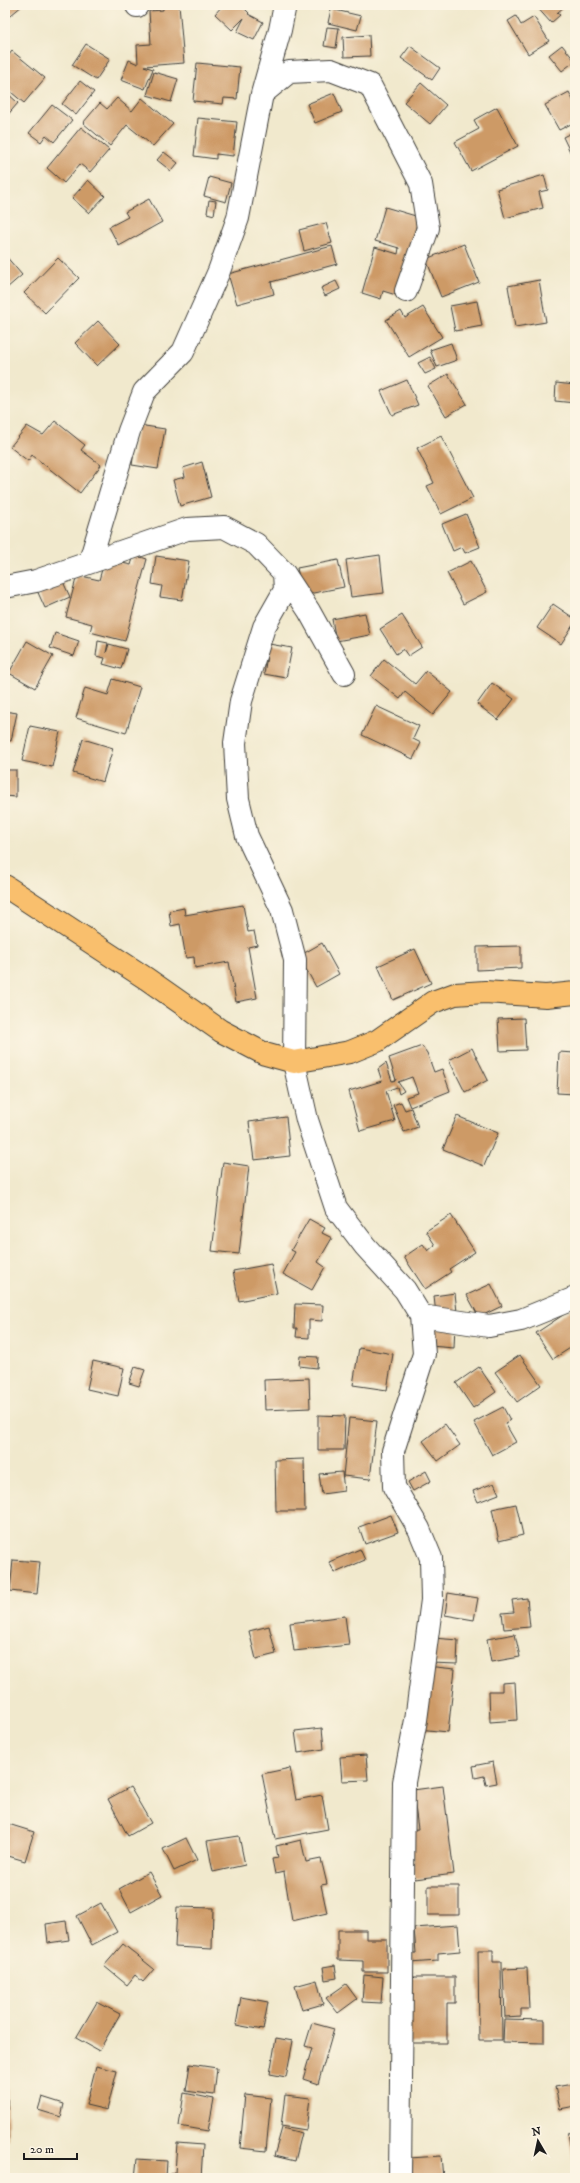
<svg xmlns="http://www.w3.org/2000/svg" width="580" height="2183" font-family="'IM FELL DW Pica',serif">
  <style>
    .building { fill: #cd9a66 }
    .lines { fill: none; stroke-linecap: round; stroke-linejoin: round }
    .minor-casing { stroke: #3c3b37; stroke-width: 24 }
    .major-casing { stroke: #3c3b37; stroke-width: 24 }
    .minor { stroke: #fff; stroke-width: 22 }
    .major { stroke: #f9bf6d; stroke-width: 22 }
  </style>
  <rect width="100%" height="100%" fill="#fcf5e5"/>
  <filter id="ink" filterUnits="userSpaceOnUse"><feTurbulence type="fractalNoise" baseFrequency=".025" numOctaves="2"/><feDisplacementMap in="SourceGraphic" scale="8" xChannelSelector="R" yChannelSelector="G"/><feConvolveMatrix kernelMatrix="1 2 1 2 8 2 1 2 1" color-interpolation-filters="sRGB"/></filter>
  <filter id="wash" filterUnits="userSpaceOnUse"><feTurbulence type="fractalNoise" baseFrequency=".012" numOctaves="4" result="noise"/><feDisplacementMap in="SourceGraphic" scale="16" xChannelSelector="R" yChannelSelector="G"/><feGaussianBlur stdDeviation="0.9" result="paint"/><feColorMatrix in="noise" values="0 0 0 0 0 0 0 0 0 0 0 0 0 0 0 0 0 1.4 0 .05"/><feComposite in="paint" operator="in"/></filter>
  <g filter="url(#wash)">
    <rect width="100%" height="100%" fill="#f1e9cd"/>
    <g id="blocks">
      <!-- building -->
      <path class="building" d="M5 5H23L5 20Z
        M163 5H179L184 63 144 66 153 69 145 89 121 80 129 60 138 64 137 45 151 44 149 11 163 10Z
        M223 5H241L249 13 248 14 263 22 254 40 237 32 244 18 232 30 215 14Z
        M535 5H566L557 13 560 15 551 23Z
        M331 9 361 16 357 30 328 23Z
        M516 16 521 25 534 17 549 41 528 54 508 21Z
        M327 27 339 28 336 48 324 46Z
        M369 35 370 56 344 57 343 37Z
        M86 44 110 59 96 80 72 65Z
        M562 45 575 61 562 71 549 55Z
        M410 46 440 68 432 80 401 58Z
        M12 51 45 78 24 103 5 87V60Z
        M197 63 240 67 237 99 224 98 223 104 193 101Z
        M154 72 178 79 171 102 147 95Z
        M80 81 94 92 76 115 62 104Z
        M421 83 446 105 430 124 404 102Z
        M5 91 18 103 5 118Z
        M569 92 575 104V122L559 130 545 105Z
        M334 93 342 112 315 123 307 104Z
        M117 98 132 111 142 98 173 124 153 146 127 125 110 146 83 123 100 103 107 109Z
        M52 105 72 120 54 142 46 135 41 142 29 133Z
        M497 107 518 146 471 171 455 142 479 129 474 120Z
        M198 118 237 122 233 156 216 154V159L194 156Z
        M81 127 109 150 90 172 80 164 64 183 47 168Z
        M575 131V162L563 137Z
        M164 152 178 163 171 171 157 160Z
        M544 175 548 190 539 192 543 208 505 218 497 189Z
        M209 177 231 183 226 202 204 196Z
        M88 180 105 196 89 213 72 198Z
        M149 199 162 222 119 246 109 227 128 217 125 212Z
        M209 200 216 201 214 215 207 213Z
        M385 207 419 217 396 295 383 291 381 299 362 293 375 247 398 254 399 248 375 241Z
        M326 223 332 243 304 251 299 230Z
        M464 244 479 282 441 297 426 259Z
        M332 246 337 264 271 282 274 294 237 304 228 274Z
        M5 255 22 275 7 288 5 286Z
        M58 258 79 278 45 313 24 293Z
        M539 280 546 322 515 327 508 286Z
        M336 281 340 289 325 296 321 288Z
        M477 301 482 326 455 331 450 306Z
        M423 307 442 337 409 357 386 320 401 311 405 318Z
        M98 321 120 344 97 366 75 343Z
        M451 343 457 360 437 367 430 350Z
        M430 357 436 369 425 374 418 363Z
        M448 374 467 404 446 416 428 386Z
        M407 380 418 405 392 415 381 391Z
        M556 383 575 385V403L555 401Z
        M55 421 85 445 81 450 101 465 80 493 32 455 28 461 10 447 27 426 43 435Z
        M138 425 165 429 158 469 132 465Z
        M441 436 473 498 441 514 427 486 434 483 417 448Z
        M202 462 211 497 180 506 173 480 185 477 183 468Z
        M466 514 480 547 465 553 462 547 453 551 442 524Z
        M134 555 147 559 125 641 90 632 92 624 66 617 77 575 99 580 105 559 131 565Z
        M380 555 384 593 351 597 346 560Z
        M156 556 189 561 182 600 160 597 162 586 152 584Z
        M338 560 344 587 303 595 297 568Z
        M471 561 487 592 463 604 447 573Z
        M60 575 70 597 45 608 35 586Z
        M553 604 575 619V622L561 644 537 628Z
        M365 613 370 635 336 641 332 619Z
        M402 615 422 647 408 656 403 649 396 654 380 629Z
        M55 633 79 641 74 656 50 648Z
        M27 641 53 656 35 688 9 673Z
        M98 641 108 643 106 653 109 644 127 649 121 669 103 664 105 658 96 656Z
        M269 644 292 648 286 678 264 674Z
        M384 659 415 684 426 671 452 692 433 715 405 692 400 699 371 676Z
        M113 679 140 687 126 733 76 718 85 688 108 695Z
        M492 683 514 699 498 720 477 704Z
        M376 706 419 726 413 739 421 743 413 759 362 735Z
        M5 711 17 713 11 741 5 740Z
        M30 726 60 732 52 767 22 761Z
        M83 739 113 748 103 782 73 773Z
        M5 770H16V797L5 796Z
        M243 905 248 932 254 931 257 945 248 947 257 998 236 1002 229 962 195 968 194 957 186 958 180 924 171 926 169 911 184 908 185 915Z
        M322 943 339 974 316 987 299 956Z
        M521 946V968L477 970V947Z
        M415 949 431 983 393 1000 378 966Z
        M524 1018 526 1050 500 1051 498 1019Z
        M422 1046 427 1053 434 1072 442 1069 450 1091 410 1107 406 1097 418 1093 412 1077 398 1082 404 1091 399 1094 397 1087 386 1091 395 1121 360 1131 349 1091 382 1081 378 1069 386 1063 392 1081 396 1080 389 1058Z
        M472 1048 488 1080 465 1092 449 1060Z
        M559 1052 575 1053V1094L557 1093Z
        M401 1102 405 1110 411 1108 418 1127 404 1132 393 1105Z
        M457 1116 498 1133 484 1166 443 1149Z
        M286 1117 290 1156 254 1160 249 1122Z
        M223 1162 249 1166 239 1254 212 1251Z
        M451 1215 475 1252 449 1269 451 1272 425 1289 404 1257 423 1244 428 1251 435 1245 426 1231Z
        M309 1219 325 1228 322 1233 332 1238 318 1262 325 1267 312 1290 283 1274 295 1252 291 1250Z
        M271 1264 277 1293 239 1301 233 1271Z
        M491 1284 502 1306 479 1317 467 1295Z
        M455 1293 457 1312 436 1315 434 1296Z
        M295 1304 323 1305 322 1321 309 1320V1338L296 1337 297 1328H294Z
        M575 1307V1345L553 1359 536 1333Z
        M432 1322 455 1324 454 1348 430 1346Z
        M359 1348 393 1354 387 1390 353 1385Z
        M520 1355 541 1385 517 1402 495 1372Z
        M300 1356 318 1357 317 1368 299 1366Z
        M93 1361 124 1368 118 1396 87 1389Z
        M135 1367 145 1370 139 1386 129 1383Z
        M479 1367 496 1392 473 1408 456 1383Z
        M309 1378 310 1408 265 1410 264 1380Z
        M503 1407 510 1420 505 1423 516 1442 492 1455 474 1422Z
        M318 1415 345 1416 344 1450H318Z
        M349 1418 377 1421 370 1479 343 1476Z
        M445 1424 460 1445 438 1461 423 1441Z
        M304 1459 305 1511H276L275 1460Z
        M426 1471 431 1481 413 1491 408 1482Z
        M342 1472 344 1491 322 1494 319 1474Z
        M494 1483 499 1494 478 1502 473 1491Z
        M516 1504 523 1535 499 1541 492 1509Z
        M391 1515 398 1532 365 1544 359 1527Z
        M360 1549 365 1560 335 1573 329 1562Z
        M13 1560 40 1562 37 1594 10 1591Z
        M448 1593 478 1598 474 1620 445 1615Z
        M527 1598 530 1627 504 1629 502 1613 514 1612 512 1600Z
        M345 1616 349 1645 294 1651 290 1623Z
        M269 1626 276 1654 256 1659 249 1631Z
        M515 1634 520 1657 491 1662 487 1639Z
        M433 1638 458 1640 457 1664 431 1663Z
        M426 1666 455 1669 448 1732 418 1729Z
        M515 1682 517 1720 490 1722 489 1691H502V1683Z
        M322 1728 324 1749 298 1753 295 1731Z
        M366 1755 368 1780 342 1781 340 1757Z
        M493 1762 497 1783 486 1785 484 1776 475 1778 473 1766Z
        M290 1768 296 1800 322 1795 328 1829 275 1839 262 1774Z
        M443 1786 454 1874 415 1879 409 1830 418 1829 413 1790Z
        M130 1787 151 1823 128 1836 108 1799Z
        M5 1823 34 1832 25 1861 5 1855Z
        M239 1836 245 1865 213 1872 207 1841Z
        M186 1838 197 1860 174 1871 163 1849Z
        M301 1840 306 1862 321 1859 327 1884 321 1885 327 1913 292 1921 284 1872 275 1874 272 1859 278 1858 276 1846Z
        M149 1872 162 1895 131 1912 119 1889Z
        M428 1886H459V1915H428Z
        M101 1903 117 1932 92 1945 77 1916Z
        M177 1907 213 1908 212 1949 175 1947Z
        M66 1921 69 1940 48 1943 46 1924Z
        M458 1925 460 1951 438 1953V1961L409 1963 408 1953H416L414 1928Z
        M338 1930H366V1939H387V1972H363V1961L338 1960Z
        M123 1944 154 1969 143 1982 135 1975 127 1985 104 1966Z
        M478 1950H493V1962H501L502 2040H479Z
        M335 1965 337 1978 325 1980 323 1967Z
        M527 1968 529 2009H521V2016L505 2017 503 1969Z
        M364 1975 383 1977 381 2003 362 2002Z
        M408 1977H455V2003H447V2043H407Z
        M317 1980 323 2004 302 2010 295 1986Z
        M346 1984 357 1999 338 2013 326 1998Z
        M241 1997 268 2002 263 2030 236 2025Z
        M97 2002 120 2014 99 2051 76 2038Z
        M504 2019 544 2020V2043L503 2042Z
        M312 2023 334 2029 318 2084 303 2079 312 2048 305 2046Z
        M276 2038 293 2041 286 2077 270 2074Z
        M190 2064 217 2068 214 2095 186 2091Z
        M96 2066 117 2071 107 2110 86 2105Z
        M5 2079H7L8 2139H5Z
        M573 2084 575 2106 560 2109 555 2087Z
        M184 2093 214 2099 208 2131 179 2126Z
        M245 2095 271 2098 266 2151 240 2148Z
        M285 2095 310 2098 306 2130 281 2126Z
        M42 2097 64 2104 61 2117 38 2110Z
        M282 2128 302 2133 295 2161 274 2156Z
        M575 2132V2166H574L568 2133Z
        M177 2143 203 2145 201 2178H171L172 2173H175Z
        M441 2156 443 2178H411L409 2158Z
        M137 2159 167 2161 166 2178H135Z"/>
    </g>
  </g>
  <g filter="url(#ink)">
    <use href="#blocks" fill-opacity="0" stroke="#3c3b37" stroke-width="1"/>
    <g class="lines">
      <defs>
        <path id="minor" d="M137 6V5
          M262 94 280 30 285 5
          M90 561 129 431 144 392 183 352 219 271 238 218 262 94 289 72 331 70 370 85 421 184 428 228 406 291
          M284 573 309 611 344 674
          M5 587 36 581 187 529 224 527 256 544 284 573 285 590 264 627 241 701 235 743 238 799 247 836 282 910 295 960 294 1062 307 1120 336 1208 365 1246 405 1290 421 1316 424 1354 393 1451 394 1487 419 1529 431 1558 432 1600 416 1720 404 1782 400 2178
          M421 1316 489 1326 521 1320 575 1298"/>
        <path id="major" d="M5 886 147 979 221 1031 265 1054 294 1062 350 1052 377 1041 433 1002 455 994 485 992 546 996 575 993"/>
      </defs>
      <!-- minor casing -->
      <use href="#minor" class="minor-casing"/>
      <!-- major casing -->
      <use href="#major" class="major-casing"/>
      <!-- minor -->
      <use href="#minor" class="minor"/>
      <!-- major -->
      <use href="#major" class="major"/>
    </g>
  </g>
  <!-- margin -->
  <rect width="580" height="2183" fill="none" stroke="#fcf5e5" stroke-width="20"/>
  <!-- north arrow -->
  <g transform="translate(538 2141) rotate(351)" stroke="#fcf5e5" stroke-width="3" paint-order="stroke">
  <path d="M0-3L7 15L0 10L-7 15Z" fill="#1c1c1c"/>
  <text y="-6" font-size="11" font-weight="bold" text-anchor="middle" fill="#1c1c1c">N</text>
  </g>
  <!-- scale -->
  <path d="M24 2153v6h53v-6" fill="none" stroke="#1c1c1c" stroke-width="2"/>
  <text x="30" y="2153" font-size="12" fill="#1c1c1c" stroke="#fcf5e5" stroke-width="3" paint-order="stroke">20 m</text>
</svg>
